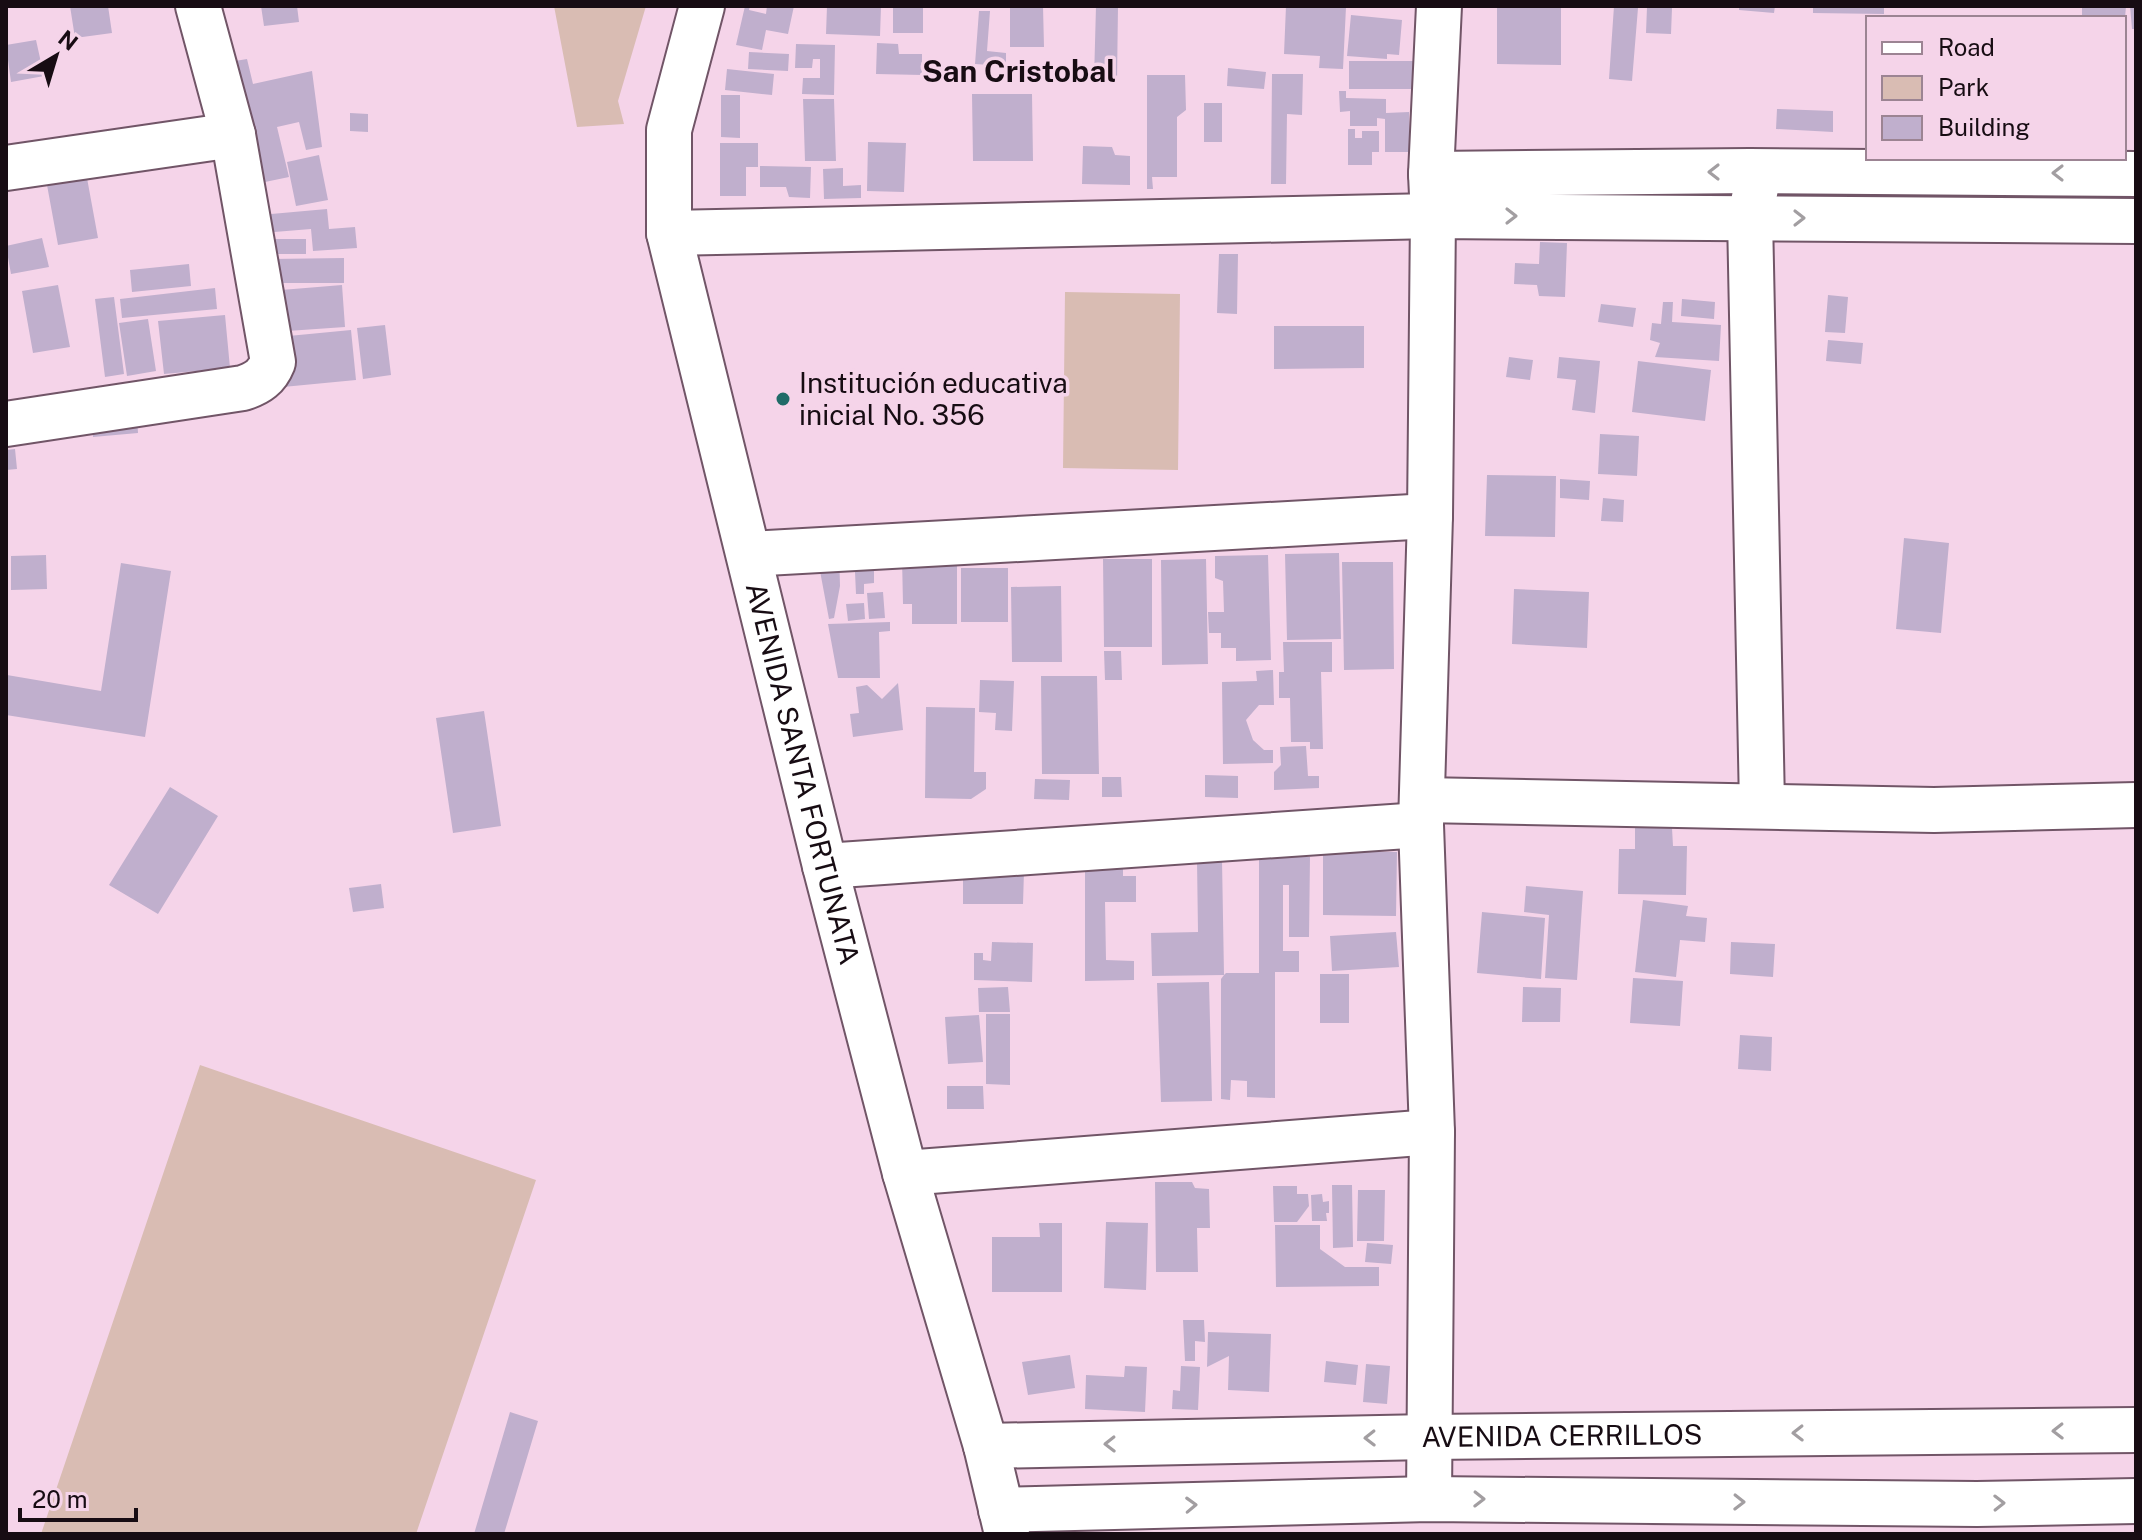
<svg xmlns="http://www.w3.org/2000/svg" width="2142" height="1540" font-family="'Public Sans',sans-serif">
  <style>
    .green { fill: #d9bcb3 }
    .building { fill: #c0afcd }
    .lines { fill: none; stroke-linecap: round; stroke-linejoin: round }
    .minor-casing { stroke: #715567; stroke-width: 48 }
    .minor { stroke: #fff; stroke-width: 44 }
    .oneway { stroke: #a29ea1 }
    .poi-dot { fill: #206b68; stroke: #f5d4e9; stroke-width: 3 }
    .labels { text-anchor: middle; stroke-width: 7; stroke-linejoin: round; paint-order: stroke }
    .poi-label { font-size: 28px; fill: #170c13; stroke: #f5d4e9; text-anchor: start }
    .street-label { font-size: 28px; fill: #170c13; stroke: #f5d4e9 }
    .neighbourhood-label { font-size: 30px; font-weight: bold; fill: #170c13; stroke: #f5d4e9 }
  </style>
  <rect width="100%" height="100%" fill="#f5d4e9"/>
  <!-- green -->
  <path class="green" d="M554 6H646L618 101 624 124 577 127Z
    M1065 292 1180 294 1178 470 1063 468Z
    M200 1065 536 1180 416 1534H41Z"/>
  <!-- building -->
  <path class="building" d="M70 6H108L112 33 75 38Z
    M261 6H297L299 22 264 26Z
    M745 6H750L749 10 766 14 767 6H794L788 34 766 30 762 50 736 45Z
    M827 6H881L880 36 826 34Z
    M893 6H923V33H893Z
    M1010 6H1043L1044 47H1010Z
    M1096 6H1118L1117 81 1094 80Z
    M1286 6 1346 7 1343 69 1319 68 1320 56 1284 54Z
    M1497 6H1561V65L1497 64Z
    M1614 6 1638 8 1632 81 1609 79Z
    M1739 6H1775L1774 13 1739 10Z
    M1813 6H1884V14L1813 13Z
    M2082 6H2126L2125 18 2082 17Z
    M2130 6H2136V29H2132Z
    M1647 7 1672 8 1671 34 1646 33Z
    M979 11H990L987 51 1006 53V66L975 64Z
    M1351 15 1402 20 1399 55 1387 54V59L1347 56Z
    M36 40 44 76 11 82 6 45Z
    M877 43 898 44 899 54H922V75L876 74Z
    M796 44 835 45 834 95 802 94 803 78H820V59H813L812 68H795Z
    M749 52 789 54 788 71 748 69Z
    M247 59 253 84 312 71 322 147 306 150 299 122 277 127 289 177 265 182 254 131 229 62Z
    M1349 61H1423L1422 89H1349Z
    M1228 68 1266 72 1264 89 1227 86Z
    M727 69 774 74 772 95 725 90Z
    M1272 74H1303L1302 115 1287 114 1286 184H1271Z
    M1147 75H1185L1186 110 1177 117V177H1152L1153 189H1147Z
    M1339 91H1346V98L1386 99V113L1409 112 1410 152H1385V119L1377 118V126H1350V111L1340 112Z
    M972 94H1032L1033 161H973Z
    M721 95H740V138L721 137Z
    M803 99H834L836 161H805Z
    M1204 103H1222V142H1204Z
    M1777 109 1833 111V132L1776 129Z
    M350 113 368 114V132L350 131Z
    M1348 129H1355V138H1362V131H1379V152H1372V165H1348Z
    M868 142 906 143 904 192 867 191Z
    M720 143H758V167H746V196H720Z
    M1083 146 1112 147 1115 155 1130 156V185L1082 184Z
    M319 155 328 200 296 206 287 162Z
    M760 166 811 167 810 198 789 197 786 187H760Z
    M843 168V186L861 185V198L824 199 823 169Z
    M87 178 98 238 58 245 47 185Z
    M327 209 329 229 355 227 357 248 313 251 311 229 262 233 260 215Z
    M42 238 49 267 11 274 6 246Z
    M266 239H306V254H266Z
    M1540 242 1567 243 1565 297 1539 296 1537 285 1514 284 1515 263 1539 264Z
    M1219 254H1238L1237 314 1217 313Z
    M344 258V283H270V259Z
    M189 264 191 286 132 292 130 270Z
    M58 285 70 347 33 353 22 291Z
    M342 285 345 327 273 332 269 291Z
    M215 288 217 309 122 318 120 299Z
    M1828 295 1848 297 1845 333 1825 332Z
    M114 297 124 374 105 377 95 299Z
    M1682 299 1715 302 1714 319 1681 316Z
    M1663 302H1673L1672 322 1721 325 1719 361 1655 357 1660 343 1650 340 1652 323 1661 324Z
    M1601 304 1636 308 1633 327 1598 322Z
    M225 315 230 368 164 374 158 321Z
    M148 319 156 371 127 376 119 323Z
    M385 325 391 375 363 379 357 328Z
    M1274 326H1364V368L1274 369Z
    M351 330 356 380 283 387 278 337Z
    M1828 340 1863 343 1861 364 1826 361Z
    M1509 357 1533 360 1530 380 1506 377Z
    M1559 357 1600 361 1595 413 1572 410 1576 380 1557 378Z
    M1638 361 1711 370 1705 421 1632 412Z
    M137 418 138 433 93 437 92 422Z
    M1600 434 1639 436 1637 476 1598 474Z
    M15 449 17 469 6 470V450Z
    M1487 475 1556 476 1555 537 1485 536Z
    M1560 479 1590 481 1589 500 1560 498Z
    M1603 498 1624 500 1623 522 1601 521Z
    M1904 538 1949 543 1941 633 1896 629Z
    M854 550H874V583L864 584V594H856Z
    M839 551 840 586 834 618 829 619 820 571Z
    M1339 553 1341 639 1287 640 1285 554Z
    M46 555 47 589 11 590V556Z
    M1268 555 1271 660 1236 661V648H1221V633H1209L1208 612H1224L1223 581 1215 578V556Z
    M902 558H957V624H912V604H903Z
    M1103 559H1152V647H1104Z
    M1206 559 1208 664 1162 665 1161 560Z
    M1342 562H1393L1394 669 1344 670Z
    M121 563 171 571 145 737 6 715 7 675 101 691Z
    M961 568H1008V622H961Z
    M1061 586 1062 662H1012L1011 587Z
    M1514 589 1589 592 1587 648 1512 644Z
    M883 592 885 618 869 619 867 593Z
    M864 603 865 619 848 621 846 604Z
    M890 622V631L879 632 880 678H838L828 624Z
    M1283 642H1332V672H1321L1323 749H1310V742H1291L1290 698H1279V672H1284Z
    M1104 651H1121L1122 680H1105Z
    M1273 670 1274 705H1259L1246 720 1253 740 1264 750H1273V763L1223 764 1222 682 1257 681 1256 671Z
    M1041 676H1097L1099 774H1042Z
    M980 680 1014 681 1012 731 995 730 996 713 979 712Z
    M898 683 903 730 853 737 850 714 859 713 856 687 867 685 882 699Z
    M926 707 975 708 974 772H986V789L971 799 925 798Z
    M484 711 501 826 453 833 436 718Z
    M1306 746 1308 776H1319V788L1274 790V772L1281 765 1280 747Z
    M1205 775 1238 776V798L1205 797Z
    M1102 777H1121L1122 797H1102Z
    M1035 779 1070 780 1069 800 1034 799Z
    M170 787 218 816 158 914 109 885Z
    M1635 827 1672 828 1673 846H1687L1686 895 1618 894 1619 849H1635Z
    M1323 851 1397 852 1396 916 1323 915Z
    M1259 857H1310L1309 937H1289V885H1283V951H1299V972H1275V1098L1247 1097V1081L1231 1080 1230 1100 1221 1099V979L1224 975 1152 976 1151 933 1198 932 1197 860H1222L1224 975 1226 973H1259Z
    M1085 865H1123V876H1136V902H1105L1106 960 1134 961V980L1085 981Z
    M963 871H1024L1023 904H963Z
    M381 884 384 908 353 912 349 888Z
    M1526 886 1583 891 1577 980 1545 978 1549 915 1524 912Z
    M1643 900 1688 906 1686 916 1707 918 1705 942 1680 940 1676 977 1635 972Z
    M1482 912 1545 918 1541 979 1477 973Z
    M1396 932 1399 967 1332 971 1330 936Z
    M992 942 1033 943 1032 982 974 980V953H983V960L991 961Z
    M1731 942 1775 944 1773 977 1730 974Z
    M1320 974H1349V1023H1320Z
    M1633 978 1683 981 1680 1026 1630 1023Z
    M1209 982 1212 1101 1161 1102 1157 983Z
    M1008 987 1010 1012H979L978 988Z
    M1523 987 1561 988 1560 1022H1522Z
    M986 1014H1010V1085L986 1084Z
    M979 1015 983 1062 948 1064 945 1017Z
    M1740 1035 1772 1037 1771 1071 1738 1069Z
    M947 1086H983L984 1109H947Z
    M1155 1182H1192L1195 1188 1209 1189 1210 1228H1197L1198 1272H1156Z
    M1332 1185H1352L1353 1247 1333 1248Z
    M1273 1186H1297V1194H1308L1309 1206 1297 1222H1274Z
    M1358 1190H1385L1384 1241H1357Z
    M1322 1194 1323 1202 1329 1201V1213H1326L1327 1221H1312L1311 1195Z
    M1106 1222 1148 1223 1146 1290 1104 1288Z
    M1039 1223H1062V1292H992V1237H1040Z
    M1275 1225H1320V1249L1345 1267H1379V1286L1276 1287Z
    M1367 1243 1393 1245 1391 1264 1365 1262Z
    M1183 1320H1204L1205 1342 1195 1341V1361H1185Z
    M1208 1332 1271 1334 1269 1392 1228 1390 1229 1356 1207 1367Z
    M1070 1355 1075 1388 1028 1395 1022 1362Z
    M1326 1361 1358 1365 1356 1385 1324 1382Z
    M1366 1364 1390 1366 1387 1404 1363 1402Z
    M1125 1366 1147 1367 1145 1412 1085 1409 1086 1375 1124 1377Z
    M1181 1366 1200 1367 1198 1410 1172 1409 1173 1390 1180 1391Z
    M510 1412 538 1421 504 1534H474Z"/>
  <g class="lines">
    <defs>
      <g id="minor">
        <path id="s1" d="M702 6 669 130V233L825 866 905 1173 986 1446 1007 1534"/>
        <path d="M6 168 233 135"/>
        <path d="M1431 174 1750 171 2136 174"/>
        <path d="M1756 188 1750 217 1762 805"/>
        <path d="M669 233 1433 216 2136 221"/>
        <path d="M6 424 243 388C258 383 267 377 273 362L233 135 198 6"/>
        <path d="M749 554 1430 516"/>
        <path d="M1422 800 1934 810 2136 805"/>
        <path d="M825 866 1421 825"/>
        <path d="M905 1173 1432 1132"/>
        <path id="s2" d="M986 1446 1428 1437 2136 1430"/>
        <path d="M1429 1499 1432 1132 1421 825 1430 516 1433 216 1431 174 1439 6"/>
        <path d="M1001 1510 1429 1499 1977 1504 2136 1501"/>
      </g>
    </defs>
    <!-- minor casing -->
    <use href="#minor" class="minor-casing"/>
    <!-- minor -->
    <use href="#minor" class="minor"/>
  </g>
  <!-- one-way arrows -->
  <defs><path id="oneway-chevron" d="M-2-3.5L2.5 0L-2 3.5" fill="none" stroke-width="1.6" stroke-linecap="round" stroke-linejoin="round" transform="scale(2)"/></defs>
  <g class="oneway">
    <use href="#oneway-chevron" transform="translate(1714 172) rotate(180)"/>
    <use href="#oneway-chevron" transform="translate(2058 173) rotate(-180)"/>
    <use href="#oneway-chevron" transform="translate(1511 216)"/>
    <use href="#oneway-chevron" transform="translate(1799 218)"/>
    <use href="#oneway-chevron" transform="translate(2058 1431) rotate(179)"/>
    <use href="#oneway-chevron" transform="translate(1798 1433) rotate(179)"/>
    <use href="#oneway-chevron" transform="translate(1370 1438) rotate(179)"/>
    <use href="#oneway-chevron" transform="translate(1110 1444) rotate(179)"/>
    <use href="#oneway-chevron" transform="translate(1479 1499) rotate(1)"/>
    <use href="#oneway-chevron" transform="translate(1739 1502) rotate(1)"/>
    <use href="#oneway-chevron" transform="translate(1999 1503) rotate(-1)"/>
    <use href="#oneway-chevron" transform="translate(1191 1505) rotate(-2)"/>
  </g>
  <!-- markers -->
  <circle class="poi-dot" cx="783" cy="399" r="8"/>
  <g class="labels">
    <!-- poi labels -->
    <g class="poi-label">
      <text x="799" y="393">Institución educativa<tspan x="799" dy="32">inicial No. 356</tspan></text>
    </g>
    <!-- street labels -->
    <g class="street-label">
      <text dy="10" stroke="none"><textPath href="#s1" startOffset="788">AVENIDA SANTA FORTUNATA</textPath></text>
      <text dy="10" stroke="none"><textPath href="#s2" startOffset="576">AVENIDA CERRILLOS</textPath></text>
    </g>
    <!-- neighbourhood labels -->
    <g class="neighbourhood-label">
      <text x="1019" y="82">San Cristobal</text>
    </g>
  </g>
  <!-- border -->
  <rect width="2142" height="1540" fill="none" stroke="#170c13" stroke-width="16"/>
  <!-- legend -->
  <rect x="1866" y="16" width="260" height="144" fill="#f5d4e9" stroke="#9c8493" stroke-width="2"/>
  <rect x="1882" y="42" width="40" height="12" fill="#ffffff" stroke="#9c8493" stroke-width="2"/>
  <text x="1938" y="56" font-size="24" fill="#170c13">Road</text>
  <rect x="1882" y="76" width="40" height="24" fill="#d9bcb3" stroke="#9c8493" stroke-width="2"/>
  <text x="1938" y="96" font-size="24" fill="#170c13">Park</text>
  <rect x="1882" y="116" width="40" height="24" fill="#c0afcd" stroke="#9c8493" stroke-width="2"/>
  <text x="1938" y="136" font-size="24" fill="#170c13">Building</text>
  <!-- north arrow -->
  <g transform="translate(56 56) rotate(38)" stroke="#f5d4e9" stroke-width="6" paint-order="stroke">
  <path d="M0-6L14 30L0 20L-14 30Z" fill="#170c13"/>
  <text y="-12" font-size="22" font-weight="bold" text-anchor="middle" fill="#170c13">N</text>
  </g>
  <!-- scale -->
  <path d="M20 1508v12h116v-12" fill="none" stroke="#170c13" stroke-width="4"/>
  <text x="32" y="1508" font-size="24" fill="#170c13" stroke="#f5d4e9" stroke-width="6" paint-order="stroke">20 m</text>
</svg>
